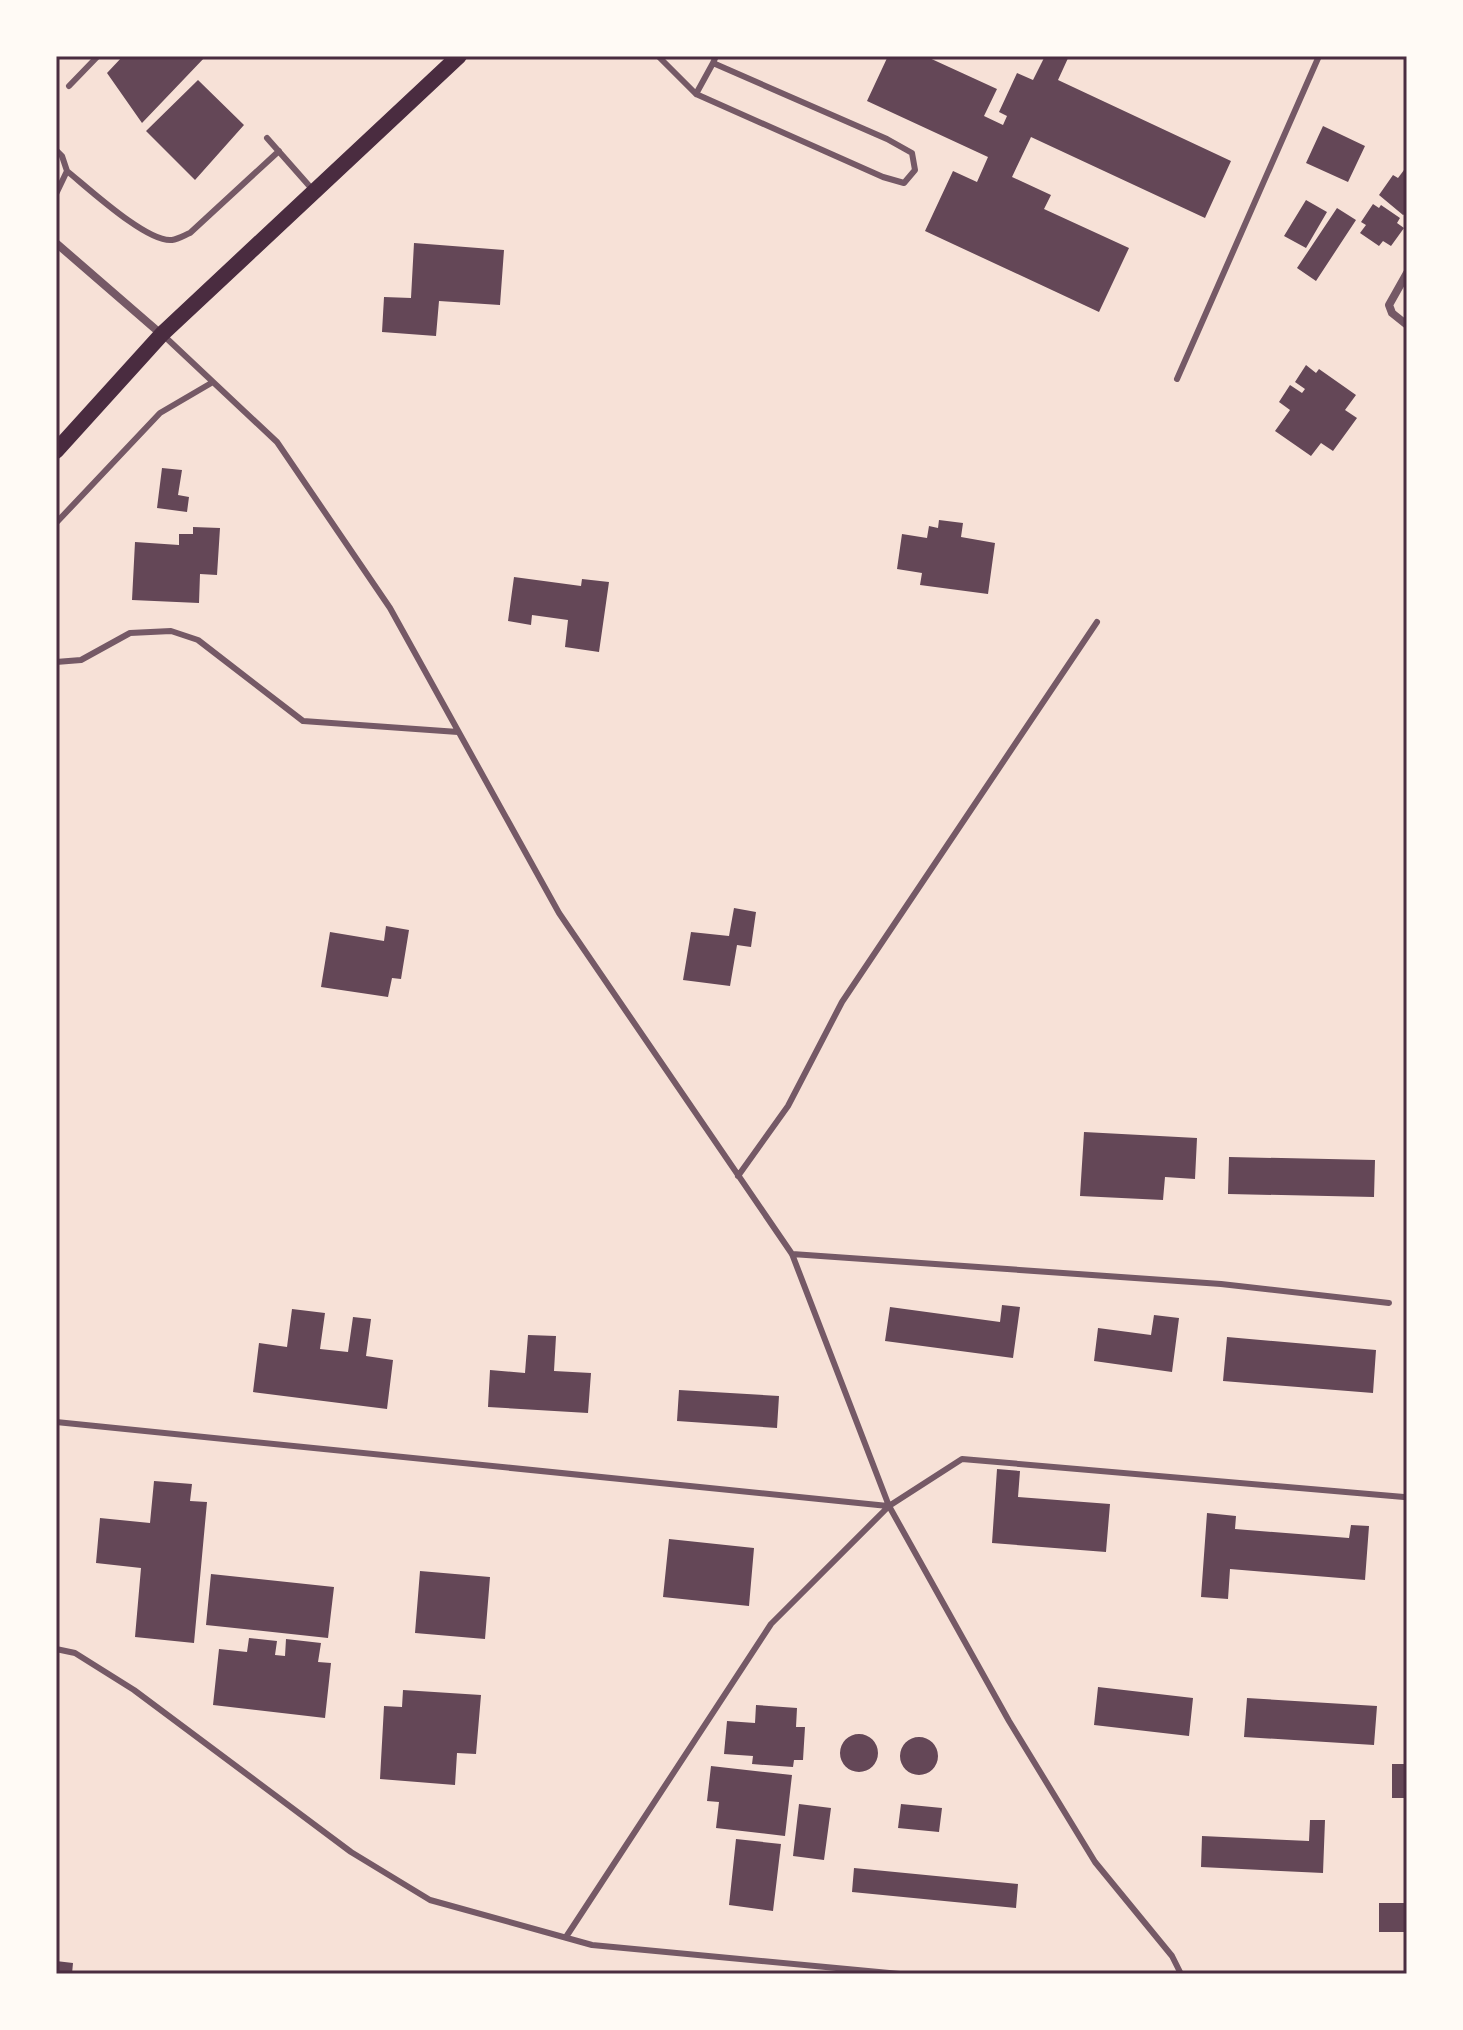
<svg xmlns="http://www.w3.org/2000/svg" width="1463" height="2030" font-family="Arial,sans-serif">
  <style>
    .building { fill: #644757 }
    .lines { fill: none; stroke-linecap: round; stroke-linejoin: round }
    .service { stroke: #755966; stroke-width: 6 }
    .minor { stroke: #755966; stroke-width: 8 }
    .secondary { stroke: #4a2c40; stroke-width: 16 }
    .neatline { fill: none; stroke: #4a2c40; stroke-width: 3 }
  </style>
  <rect width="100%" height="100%" fill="#f7e1d7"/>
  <!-- building -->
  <path class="building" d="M123 56H206L142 123 107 73Z
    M888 56H925L997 89 984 116 1003 125 1007 116 999 112 1017 73 1033 80 1045 56H1069L1058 80 1231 161 1205 218 1031 137 1012 177 1051 195 1044 209 1129 248 1099 312 925 231 953 171 977 182 988 157 867 101Z
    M198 80 244 125 195 180 146 131Z
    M1323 126 1365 146 1348 182 1306 163Z
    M1404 170 1407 172V213L1403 215 1379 195 1393 175 1398 178Z
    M1306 200 1327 212 1306 248 1284 236Z
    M1373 204 1379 208 1381 205 1400 218 1397 223 1404 228 1391 246 1383 241 1379 246 1360 233 1366 225 1361 222Z
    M1337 208 1356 220 1316 281 1297 268Z
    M414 243 504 250 500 305 439 301 436 336 382 332 384 297 411 298Z
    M1306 365 1316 373 1319 369 1356 395 1345 410 1357 418 1333 451 1321 443 1311 456 1275 431 1290 410 1279 402 1290 385 1302 393 1305 389 1295 382Z
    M162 468 182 470 178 495 189 497 187 512 157 508Z
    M939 520 963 523 961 537 995 543 988 594 920 585 922 573 897 569 902 534 927 538 929 526 938 528Z
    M193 527 220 528 217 575 200 574 199 603 132 600 135 542 179 545V534H193Z
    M514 577 581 586 582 579 609 582 599 652 565 647 568 620 532 615 531 625 508 621Z
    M734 908 756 912 751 947 737 945 730 986 683 980 691 932 729 936Z
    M386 926 409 930 401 979 392 978 388 997 321 987 330 932 384 941Z
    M1084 1132 1197 1138 1195 1179 1165 1177 1163 1200 1080 1196Z
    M1229 1157 1375 1160 1374 1197 1228 1194Z
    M1002 1305 1020 1307 1013 1358 885 1341 890 1307 1000 1322Z
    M292 1309 325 1313 320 1349 348 1352 353 1317 371 1319 366 1356 393 1360 387 1409 253 1392 259 1343 287 1347Z
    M1154 1315 1179 1318 1172 1372 1094 1361 1098 1328 1151 1335Z
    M528 1335 556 1336 554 1371 591 1373 588 1413 488 1407 490 1370 525 1373Z
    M1227 1337 1376 1350 1373 1393 1223 1381Z
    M679 1390 779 1396 777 1428 677 1421Z
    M997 1469 1020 1471 1018 1497 1110 1504 1106 1552 992 1543Z
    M154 1481 192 1484 190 1501 207 1502 194 1643 135 1637 141 1568 96 1563 100 1518 150 1523Z
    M1207 1513 1236 1516 1235 1529 1349 1538 1351 1525 1369 1526 1365 1580 1230 1569 1228 1599 1201 1597Z
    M669 1539 754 1548 749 1606 663 1597Z
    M420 1571 490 1577 485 1639 415 1633Z
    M211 1574 334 1587 328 1638 206 1625Z
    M249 1638 277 1641 275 1655 285 1656 286 1639 321 1643 318 1662 331 1663 325 1718 213 1705 219 1649 247 1652Z
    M1098 1687 1193 1698 1189 1736 1094 1725Z
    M403 1690 481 1695 476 1754 457 1753 455 1785 380 1779 384 1706 402 1707Z
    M1247 1698 1377 1706 1374 1745 1244 1737Z
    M756 1705 797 1708 796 1727H805L803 1760H794L793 1767 752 1764 753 1756 724 1754 727 1721 755 1723Z
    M840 1753a19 19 0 1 1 38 0a19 19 0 1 1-38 0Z
    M900 1756a19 19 0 1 1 38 0a19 19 0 1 1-38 0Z
    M1392 1764H1407V1798H1392Z
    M711 1766 792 1775 785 1836 716 1828 719 1802 707 1801Z
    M799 1804 831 1808 824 1860 793 1856Z
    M901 1804 942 1808 939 1832 898 1828Z
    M1310 1820H1325L1323 1873 1201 1867 1202 1836 1309 1841Z
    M736 1839 781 1844 773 1911 729 1905Z
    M854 1868 1018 1884 1016 1908 852 1892Z
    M1379 1903H1407V1932H1379Z
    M56 1961 73 1963 72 1974H56Z"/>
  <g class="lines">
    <!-- service -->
    <path class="service" d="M658 56 696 94 883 177 904 183 915 170 912 153 887 139 713 63 716 56
      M69 86 98 56
      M696 94 713 63
      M267 138 312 189
      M56 150 62 156 67 171 56 194
      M67 171C87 187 147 243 172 240 178 239 185 235 190 233L279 151
      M162 334 277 442 390 608 559 913 792 1254 889 1506 1009 1721 1095 1862 1172 1956 1181 1974
      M1177 379 1319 56
      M56 523 160 413 213 382
      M56 662 81 660 130 633 171 631 198 640 303 721 458 732
      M738 1176 788 1106 842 1002 1097 622
      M792 1254 1221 1284 1389 1303
      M56 1422 888 1506
      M56 1649 75 1653 134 1690 351 1852 430 1900 592 1945 900 1974
      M566 1937 771 1624 889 1506 962 1459 1404 1497"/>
    <!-- minor -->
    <path class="minor" d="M56 243 161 334
      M1407 273 1389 305 1392 313 1407 325"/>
    <!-- secondary -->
    <path class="secondary" d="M56 451 162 334 459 56"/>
  </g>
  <!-- border -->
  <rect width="1463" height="2030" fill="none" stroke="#fffaf5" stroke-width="116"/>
  <rect x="58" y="58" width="1347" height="1914" class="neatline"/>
</svg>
